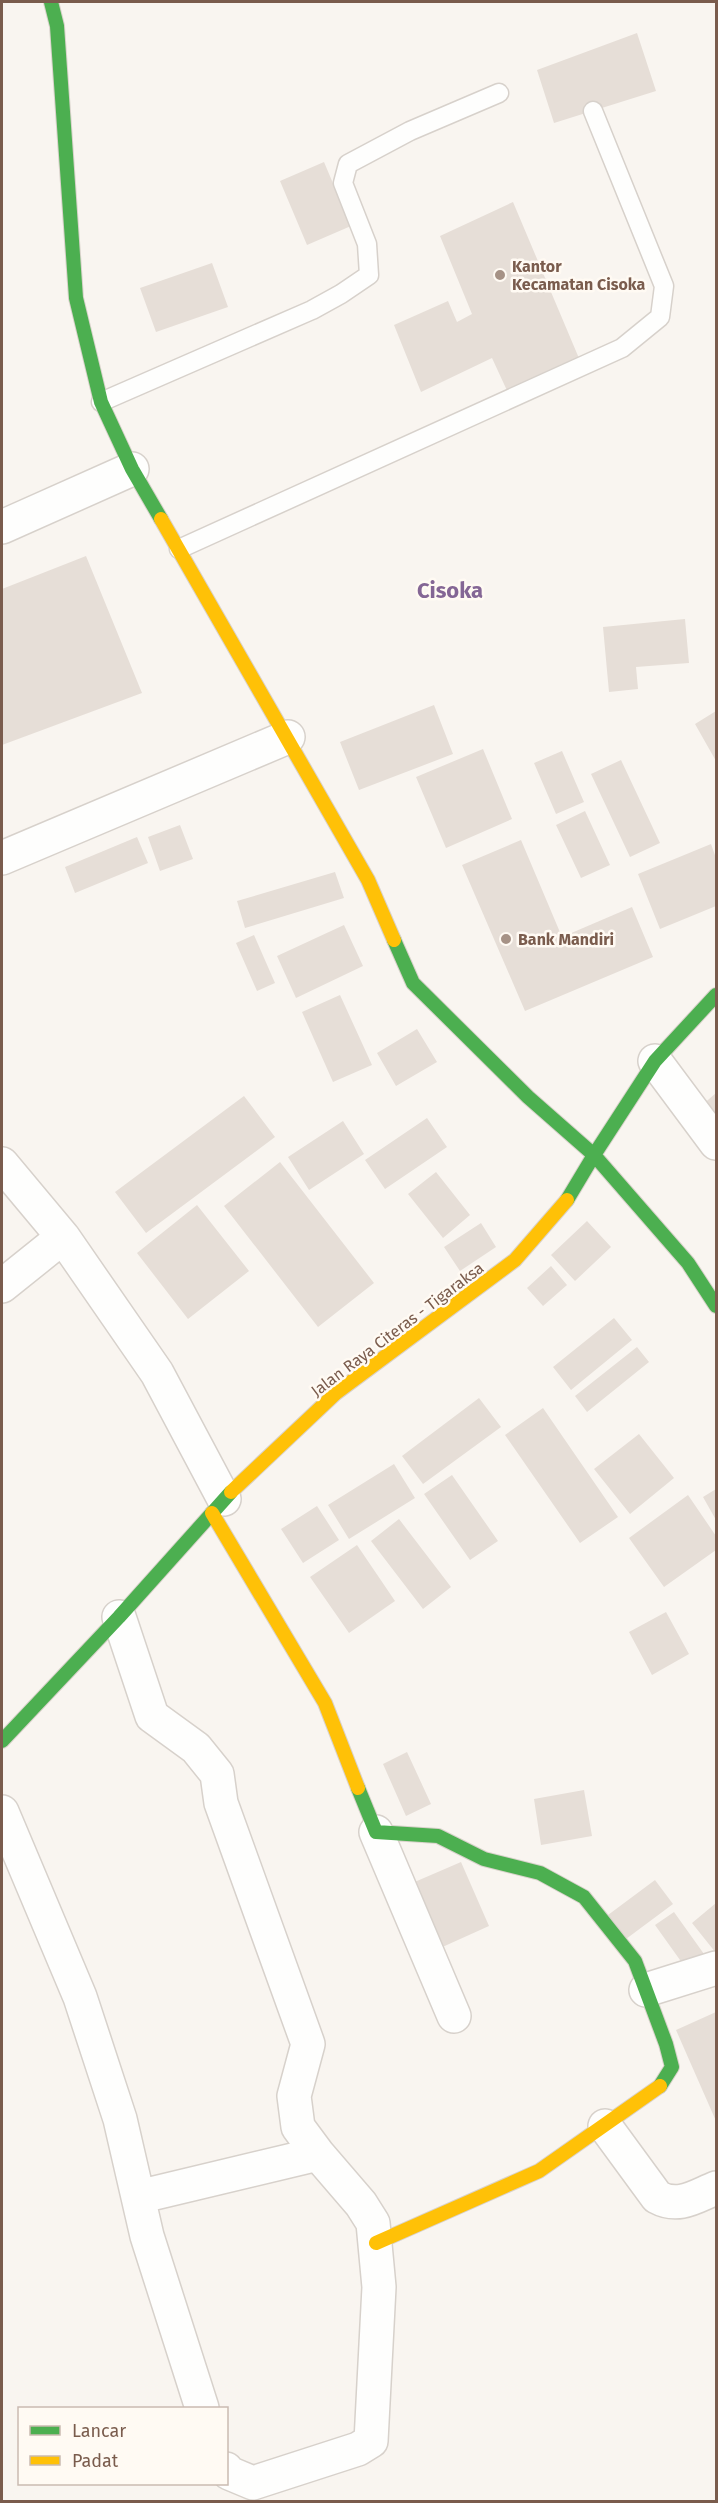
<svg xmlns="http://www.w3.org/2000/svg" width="718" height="2503" font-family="'Fira Sans',sans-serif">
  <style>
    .building { fill: #e6ded7 }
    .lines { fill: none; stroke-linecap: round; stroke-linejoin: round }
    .lane-casing { stroke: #d7d1cb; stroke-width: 21 }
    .street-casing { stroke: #d7d1cb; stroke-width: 36 }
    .fast-casing { stroke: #d9d2cb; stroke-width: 16 }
    .slow-casing { stroke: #d9d2cb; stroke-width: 16 }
    .lane { stroke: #fefefd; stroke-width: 18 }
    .street { stroke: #fefefd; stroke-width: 33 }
    .fast { stroke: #4caf50; stroke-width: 14 }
    .slow { stroke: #ffc107; stroke-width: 14 }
    .poi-dot { fill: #a69286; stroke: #fffaf3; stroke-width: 2 }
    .labels { text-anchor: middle; stroke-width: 5; stroke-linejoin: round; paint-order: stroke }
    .poi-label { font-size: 16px; font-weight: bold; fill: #7a5c4d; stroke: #fffaf3; text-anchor: start }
    .street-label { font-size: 16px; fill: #7a5c4d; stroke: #fffaf3 }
    .district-label { font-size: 22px; font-weight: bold; fill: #846695; stroke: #fffaf3 }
  </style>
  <rect width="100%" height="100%" fill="#f9f5f0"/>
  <!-- building -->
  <path class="building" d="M637 33 656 91 554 123 537 70Z
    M324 162 351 226 307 245 280 181Z
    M513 202 581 363 510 397 492 358 421 392 394 325 448 301 457 322 472 314 440 236Z
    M212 263 228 307 156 332 140 288Z
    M86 556 142 693 2 745V589Z
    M685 619 689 663 636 667 638 689 609 692 603 627Z
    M434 705 453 754 359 790 340 742Z
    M716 711V761L695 724Z
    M483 749 512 819 446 848 416 777Z
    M562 751 584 802 556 814 534 763Z
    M621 760 660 843 630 857 591 774Z
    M585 811 610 865 581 878 556 825Z
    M180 825 193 859 160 871 148 837Z
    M137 837 148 863 75 893 65 867Z
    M521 840 562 937 632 907 653 957 525 1011 462 865Z
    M711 844 716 858V906L660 929 638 874Z
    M335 872 344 898 245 928 237 901Z
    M344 925 363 966 296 998 277 956Z
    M254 935 275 983 257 991 236 943Z
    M340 995 372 1065 333 1082 302 1012Z
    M417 1029 437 1062 396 1086 377 1053Z
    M716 1093V1128L701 1106Z
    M244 1096 275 1137 146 1233 115 1192Z
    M427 1118 447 1147 385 1189 365 1160Z
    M343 1121 364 1154 309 1190 288 1157Z
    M280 1162 374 1283 318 1327 224 1206Z
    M436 1172 470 1215 443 1238 408 1194Z
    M197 1205 249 1271 188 1319 137 1253Z
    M587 1221 611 1247 575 1281 551 1255Z
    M481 1223 496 1247 460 1271 444 1247Z
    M551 1266 567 1285 543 1306 527 1288Z
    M614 1318 632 1340 571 1390 553 1367Z
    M637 1347 649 1362 587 1412 575 1396Z
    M479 1398 501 1427 423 1484 402 1456Z
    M543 1408 618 1517 580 1543 505 1435Z
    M639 1434 674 1478 630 1514 594 1469Z
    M394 1464 415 1498 349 1539 328 1505Z
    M452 1475 498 1541 470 1560 424 1494Z
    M716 1489V1520L703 1497Z
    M688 1495 716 1536V1550L664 1587 629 1538Z
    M317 1506 339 1540 303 1563 281 1529Z
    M399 1519 451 1587 423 1609 371 1541Z
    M357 1545 395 1601 349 1633 310 1577Z
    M666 1612 689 1654 652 1675 629 1632Z
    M407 1752 431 1804 406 1816 383 1764Z
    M584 1790 592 1836 541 1845 534 1799Z
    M461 1862 489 1926 438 1949 410 1884Z
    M655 1880 673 1904 626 1939 608 1915Z
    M716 1903V1953L692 1923Z
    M674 1912 709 1961 690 1974 655 1925Z
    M716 2012V2121L676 2030Z"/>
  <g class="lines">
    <defs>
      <path id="lane" d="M101 402 312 310 341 294 369 275 367 244 343 183 348 164 410 131 499 93
        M179 549 622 348 660 317 664 286 593 111"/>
      <path id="street" d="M2 527 132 469
        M2 858 288 737
        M655 1061 716 1143
        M2 1164 63 1237 157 1373 224 1499
        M2 1286 63 1237
        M119 1617 152 1716 196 1748 217 1774 221 1803 308 2044 294 2096 298 2127 318 2154 361 2204 373 2223 379 2287 371 2441 358 2449 253 2483 229 2473 226 2469
        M2 1812 80 1997 120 2119 147 2236 202 2408
        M376 1832 454 2016
        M646 1990 716 1968
        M605 2126 657 2197C679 2209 696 2196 716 2188
        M138 2197 318 2154"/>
      <path id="fast" d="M51 2 57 26 76 298 101 402 132 469 161 519
        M394 940 413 983 528 1097 594 1155 655 1061 716 995
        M567 1200 594 1155 688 1263 716 1306
        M2 1741 119 1617 231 1492
        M358 1788 376 1832 438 1836 484 1859 540 1873 584 1897 635 1961 666 2044 672 2067 660 2086"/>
      <path id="slow" d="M161 519 368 880 394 940
        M231 1492 336 1393 515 1260 567 1200
        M212 1513 325 1703 358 1788
        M376 2243 539 2171 660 2086"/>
    </defs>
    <!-- lane casing -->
    <use href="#lane" class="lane-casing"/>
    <!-- street casing -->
    <use href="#street" class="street-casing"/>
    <!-- fast casing -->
    <use href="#fast" class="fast-casing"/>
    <!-- slow casing -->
    <use href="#slow" class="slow-casing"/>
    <!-- lane -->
    <use href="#lane" class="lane"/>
    <!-- street -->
    <use href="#street" class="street"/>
    <!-- fast -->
    <use href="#fast" class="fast"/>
    <!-- slow -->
    <use href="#slow" class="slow"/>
  </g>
  <!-- markers -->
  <g class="poi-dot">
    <circle cx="500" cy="275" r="6"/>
    <circle cx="506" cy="939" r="6"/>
  </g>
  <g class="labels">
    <!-- poi labels -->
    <g class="poi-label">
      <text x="512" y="272">Kantor<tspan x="512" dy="18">Kecamatan Cisoka</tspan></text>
      <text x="518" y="945">Bank Mandiri</text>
    </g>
    <!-- street labels -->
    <g class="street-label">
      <text transform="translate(397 1329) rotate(-37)" y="6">Jalan Raya Citeras - Tigaraksa</text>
    </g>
    <!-- district labels -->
    <g class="district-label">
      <text x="450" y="598">Cisoka</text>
    </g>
  </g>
  <!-- border -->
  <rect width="718" height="2503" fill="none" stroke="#7a5c4d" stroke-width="6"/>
  <!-- legend -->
  <rect x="18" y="2407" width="210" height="78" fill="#fffaf3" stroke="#cabbb1" stroke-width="1.5"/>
  <rect x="30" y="2426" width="30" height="9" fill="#4caf50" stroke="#cabbb1" stroke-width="1.5"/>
  <text x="72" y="2437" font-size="18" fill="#7a5c4d">Lancar</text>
  <rect x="30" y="2456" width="30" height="9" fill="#ffc107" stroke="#cabbb1" stroke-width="1.5"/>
  <text x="72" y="2467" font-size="18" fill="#7a5c4d">Padat</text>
</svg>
